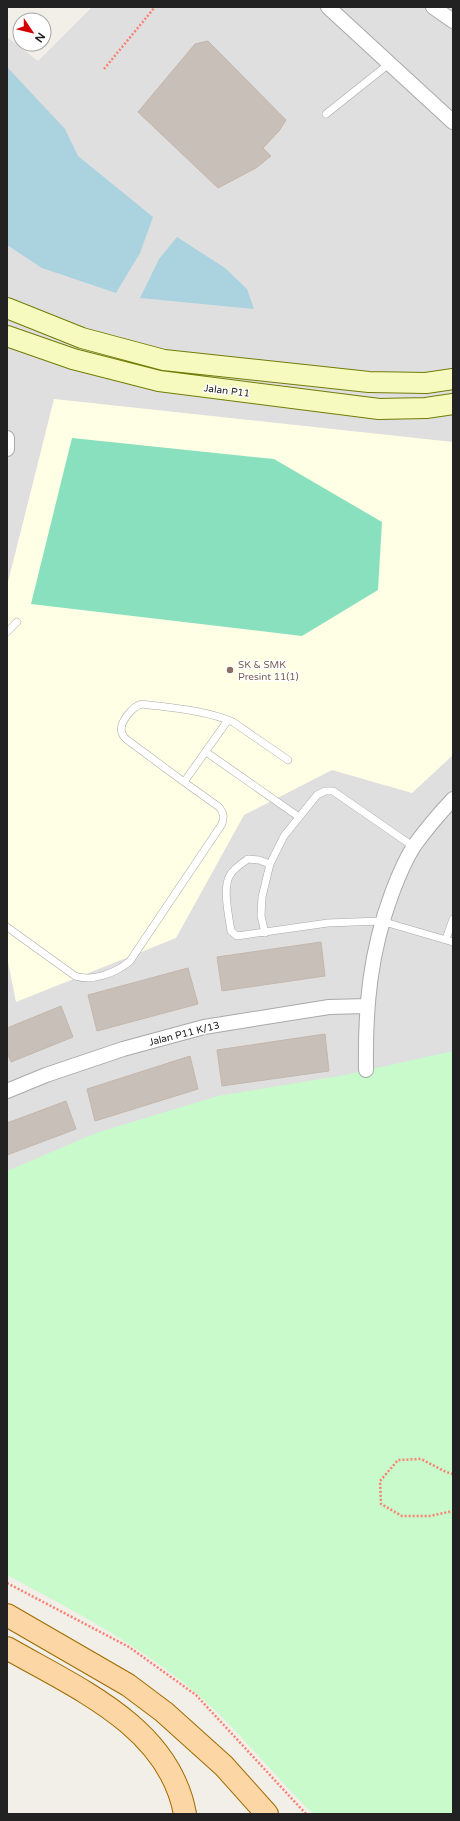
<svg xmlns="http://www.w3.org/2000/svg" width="460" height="1821" font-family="'Varela Round',sans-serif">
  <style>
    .residential { fill: #e0dfdf }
    .education { fill: #ffffe5 }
    .park { fill: #c8facc }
    .pitch { fill: #88e0be }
    .water { fill: #aad3df }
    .building { fill: #c7bfb8; stroke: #c4b6ab }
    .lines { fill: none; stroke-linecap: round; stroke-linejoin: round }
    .lane-casing { stroke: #a9a9a9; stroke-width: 8 }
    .street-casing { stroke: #a9a9a9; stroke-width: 16 }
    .secondary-casing { stroke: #707d05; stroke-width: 22 }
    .primary-casing { stroke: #a06b00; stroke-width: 24 }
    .path { stroke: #fa8072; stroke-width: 2.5; stroke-dasharray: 2 2; stroke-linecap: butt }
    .lane { stroke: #fff; stroke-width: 7 }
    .street { stroke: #fff; stroke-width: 14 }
    .secondary { stroke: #f7fabf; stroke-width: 20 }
    .primary { stroke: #fcd6a4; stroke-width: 22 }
    .education-dot { fill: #8d6e63; stroke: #fff; stroke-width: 1.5 }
    .labels { text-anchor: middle; stroke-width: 3; stroke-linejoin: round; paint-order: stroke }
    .street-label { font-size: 10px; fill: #222; stroke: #fff }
    .education-label { font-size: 10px; fill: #785e54; stroke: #fff; text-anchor: start }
  </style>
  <rect width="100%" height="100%" fill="#f2efe9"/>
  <!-- residential -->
  <path class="residential" d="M92 7H453V1814L182 1657 7 1562V37L38 61Z"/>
  <!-- education -->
  <path class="education" d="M54 399 453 442V755L412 793 332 770 244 815 176 938 16 1002 7 957V586Z"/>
  <!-- park -->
  <path class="park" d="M453 1051V1814H313C273 1775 239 1730 197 1694 140 1645 72 1610 7 1575V1171L96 1133 218 1096 345 1075Z"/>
  <!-- pitch -->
  <path class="pitch" d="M72 438 274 459 382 522 378 590 302 636 31 604Z"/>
  <!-- water -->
  <path class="water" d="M7 67 65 129 78 156 153 217 140 253 116 293 42 268 7 245Z
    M177 237 225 268 247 289 254 309 140 298 159 259Z"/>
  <!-- building -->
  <path class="building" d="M208 41 286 120 279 131 263 148 271 156 256 168 218 188 138 112 195 44Z
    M321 942 325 976 222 991 217 957Z
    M188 968 198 1004 97 1031 88 995Z
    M61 1006 73 1037 11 1062 7 1052V1028Z
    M325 1034 329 1071 222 1086 217 1050Z
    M190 1056 198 1089 95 1121 87 1089Z
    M66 1101 76 1129 7 1155V1123Z"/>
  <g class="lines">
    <defs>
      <path id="lane" d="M326 114 390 63
        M7 632 17 622
        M228 720 184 782 130 742C127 740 123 737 122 733 118 723 133 706 142 704 172 708 205 710 233 722L288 760
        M206 752 299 817
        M270 864 259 860 248 859C242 863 234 868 230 875 222 888 229 917 231 931L237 936 328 923 381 921 453 942
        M7 927 75 976C92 982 116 973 130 961L222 824C224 817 224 813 219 807L184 782
        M265 933 261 916 262 897 270 864 284 836 317 795 325 791H333L414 847
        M446 939 453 919"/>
      <path id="street" d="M328 7 453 122
        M433 7 453 21
        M7 438V449
        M366 1070C365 1007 370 952 392 893 398 877 405 860 414 846 426 829 439 814 453 799
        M7 1091 46 1075 123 1049 204 1027 329 1007 367 1006"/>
      <path id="secondary" d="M7 308 82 338 164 360 369 382 426 383 453 379
        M7 336 73 359 159 381 379 409 426 408 453 404"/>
      <path id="primary" d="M7 1615 128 1685 164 1712 224 1766 267 1814
        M7 1648C76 1688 169 1726 185 1814"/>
    </defs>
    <!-- lane casing -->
    <use href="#lane" class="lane-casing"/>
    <!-- street casing -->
    <use href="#street" class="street-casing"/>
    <!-- secondary casing -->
    <use href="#secondary" class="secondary-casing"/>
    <!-- primary casing -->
    <use href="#primary" class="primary-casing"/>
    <!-- path -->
    <path class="path" d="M104 69 155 7
      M453 1474 446 1472 421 1459 398 1460 380 1481 381 1504 402 1516H430L453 1511
      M7 1583 129 1647 196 1695 306 1814"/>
    <!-- lane -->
    <use href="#lane" class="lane"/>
    <!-- street -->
    <use href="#street" class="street"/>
    <!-- secondary -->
    <use href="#secondary" class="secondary"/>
    <!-- primary -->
    <use href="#primary" class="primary"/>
  </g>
  <!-- markers -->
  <circle class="education-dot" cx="230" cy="670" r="4"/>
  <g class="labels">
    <!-- street labels -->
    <g class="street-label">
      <text transform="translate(227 390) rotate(7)" y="4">Jalan P11</text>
      <text transform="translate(184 1033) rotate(-14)" y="4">Jalan P11 K/13</text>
    </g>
    <!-- education labels -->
    <g class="education-label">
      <text x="238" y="668">SK &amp; SMK<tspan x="238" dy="12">Presint 11(1)</tspan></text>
    </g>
  </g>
  <!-- border -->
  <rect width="460" height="1821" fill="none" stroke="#222222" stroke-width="16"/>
  <!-- north arrow -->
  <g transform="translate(32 32) rotate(125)"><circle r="19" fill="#ffffff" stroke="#a7a7a7"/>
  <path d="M0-3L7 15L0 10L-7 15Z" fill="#d40000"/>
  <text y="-6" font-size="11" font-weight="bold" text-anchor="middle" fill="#222222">N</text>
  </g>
</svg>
